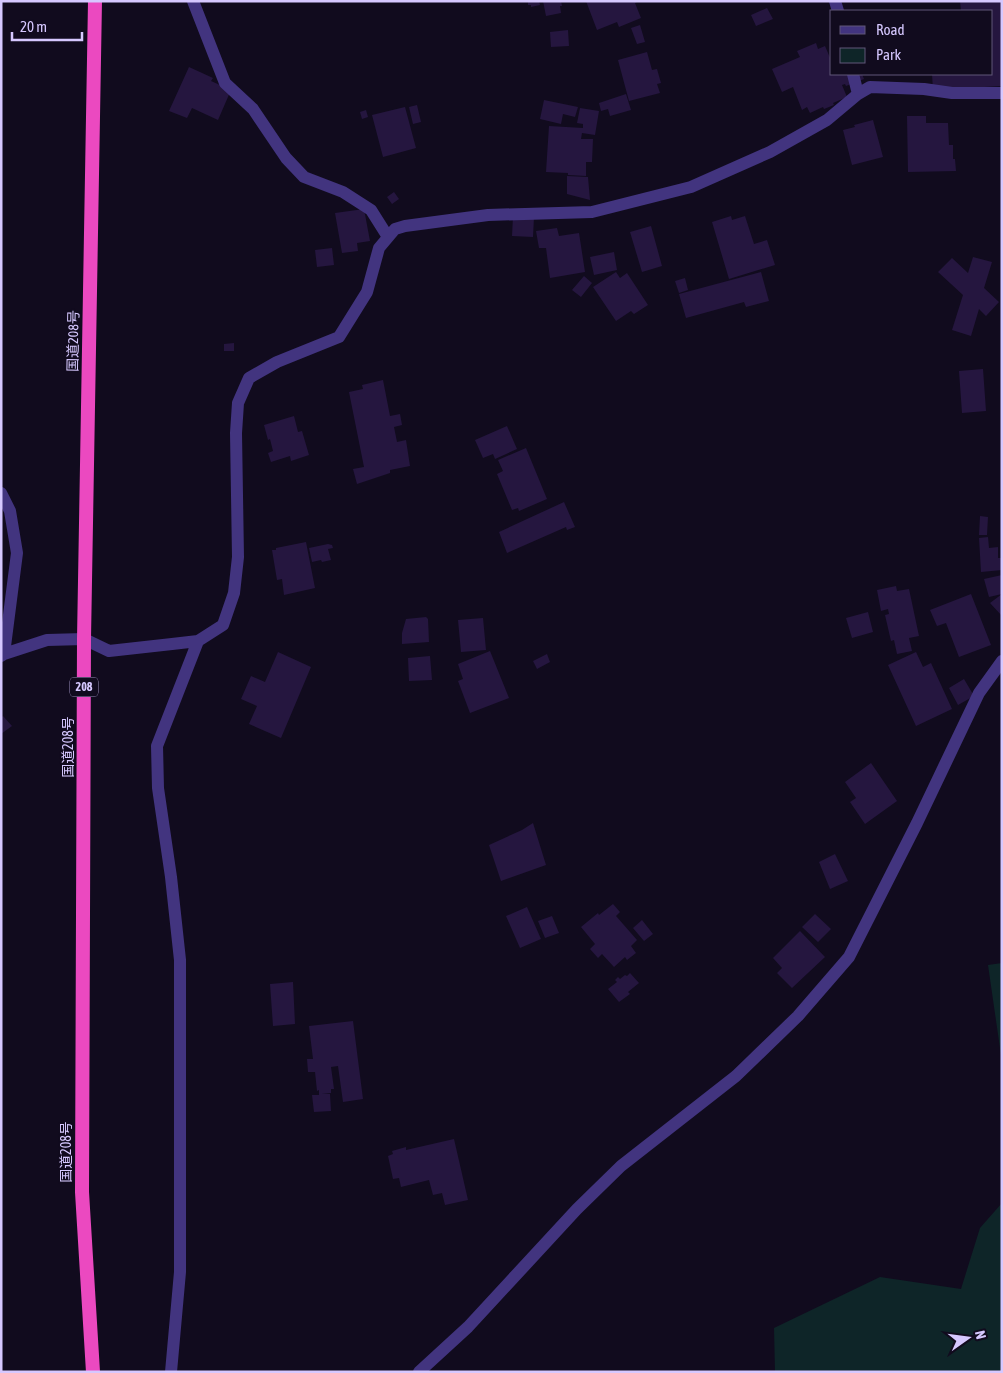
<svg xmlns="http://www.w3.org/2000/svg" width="1003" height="1373" font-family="'Asap Condensed','Noto Sans JP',sans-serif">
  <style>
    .green { fill: #0e2528 }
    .building { fill: #25163f }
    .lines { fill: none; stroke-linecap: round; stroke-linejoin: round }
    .minor { stroke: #42347f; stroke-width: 12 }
    .trunk { stroke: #eb49c0; stroke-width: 14 }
    .labels { text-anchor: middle; stroke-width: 4; stroke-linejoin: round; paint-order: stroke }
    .shield { fill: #110b1e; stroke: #9b8fbc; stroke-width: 1 }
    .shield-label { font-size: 12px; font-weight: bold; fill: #d6c8ff }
    .street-label { font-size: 14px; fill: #d6c8ff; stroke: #110b1e }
  </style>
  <rect width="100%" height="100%" fill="#110b1e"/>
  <!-- green -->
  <path class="green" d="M1002 963V1062L988 965Z
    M1002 1203V1372H775L774 1328 880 1277 961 1289 980 1228Z"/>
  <!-- building -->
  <path class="building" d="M528 1H539L540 5 531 7V5H528Z
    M543 1H561L562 6H560L561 13 546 16Z
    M586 1H639L635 3 641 18 619 27 617 22 597 30Z
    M960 1H1002V86L933 90 932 74H992V11H961Z
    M767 8 773 19 756 26 751 15Z
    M640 25 645 42 637 44 631 28Z
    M568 30 569 46 551 47 550 32Z
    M816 43 818 49 825 46 831 60H832V74H862L864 79 846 86 845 84 842 85 847 97 833 103 834 105 824 109 823 107 810 113 807 107 802 110 793 87 782 92 772 69 800 57 797 51Z
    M647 52 652 70 657 69 661 83 657 84 660 93 629 101 618 60Z
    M189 67 213 78 211 81 231 90 218 120 192 108 187 118 169 111Z
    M626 94 631 110 610 116 608 109 601 111 599 103Z
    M544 100 578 107 575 117 563 114 561 124 540 119Z
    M417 105 421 122 413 124 409 107Z
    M405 107 416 148 383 157 372 115Z
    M580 108 599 111 595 135 582 133 581 139H593L592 162H586V176L568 175V173L546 172 549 126 583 128V124L577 123Z
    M366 110 368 117 362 119 360 112Z
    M907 116H926V123H948L949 145H953V159H955L956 171 908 172Z
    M873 120 883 157 852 165 843 130 855 127 854 125Z
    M567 176 588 177 590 200 567 194Z
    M394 192 399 199 392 204 387 197Z
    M364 209 370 241 357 243 358 251 342 253 335 213Z
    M513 216 534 217 533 237 512 236Z
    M731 216 732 220 745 216 754 244 767 240 775 265 729 279 712 222Z
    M651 226 662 266 642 272 630 232Z
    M557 228 559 236 579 233 585 272 550 278 546 248H539L536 231Z
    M332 248 334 265 317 267 315 250Z
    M614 252 617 270 594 275 590 257Z
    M973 257 992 262 984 288 999 302 986 316 979 309 971 336 952 330 963 295 938 272 952 258 968 273Z
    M616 272 620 278 627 273 648 305 634 314 631 311 616 321 593 287Z
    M761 272 769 301 746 307 744 302 686 318 679 294Z
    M584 276 592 283 581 297 572 290Z
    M685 278 688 290 679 293 675 281Z
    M234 343V351H224V344Z
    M983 369 986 411 962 413 959 371Z
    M383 380 390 416 400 414 402 425 394 427 397 442 406 440 410 466 390 470V473L357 484 353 469 364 467 349 392 363 389 362 385Z
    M294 416 298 432 302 431 309 455 291 461 290 456 271 462 268 453 273 451 270 439 268 440 264 425Z
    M507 426 517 449 495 459 493 454 483 458 475 440Z
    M526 448 547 499 519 511 518 508 512 510 497 474 503 471 498 460Z
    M564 502 575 527 567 530 566 527 507 553 499 532Z
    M980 516 988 517 987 535H979Z
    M988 537 989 548 998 547V558H1002V570L981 572 979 538Z
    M306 542 315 588 284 595 282 579 277 580 272 550H276V548Z
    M328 544 332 545 333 548 328 549 331 560 322 562 321 560 312 562 309 548Z
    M1002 575V616L990 603 1002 594 989 597 984 579Z
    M896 586 897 591 909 589 919 636 909 638 912 651 897 654 894 640 891 641 885 615 889 614 888 609 881 611 877 590Z
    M971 594 991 645 959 657 946 623 937 626 930 610Z
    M868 612 873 632 852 638 846 618Z
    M426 617 428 619 429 642 402 644V633L406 619Z
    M483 618 486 650 461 652 458 620Z
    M490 651 509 698 470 713 458 681 463 679 458 664Z
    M278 652 311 667 281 738 249 724 257 706 241 699 251 676 265 682Z
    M916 652 923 667 931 663 952 709 916 726 888 665Z
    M547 654 550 662 537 669 533 661Z
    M430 656 432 680 409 681 408 658Z
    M964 679 974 696 958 705 949 688Z
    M3 716 12 726 1 734V718Z
    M871 763 897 801 865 824 850 802 856 798 845 782Z
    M533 823 546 865 501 881 489 845 522 830Z
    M835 854 848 881 830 889 819 862Z
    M613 904 620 912 616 916 637 940 631 946 636 953 627 960 625 957 614 967 602 954 598 958 590 949 595 944 581 927 598 913 599 915Z
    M527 907 541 939 520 948 506 916Z
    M815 914 831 929 818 942 802 927Z
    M552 916 559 933 545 938 538 921Z
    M642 920 653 934 644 941 633 928Z
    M800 931 825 957 792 988 777 973 782 968 773 958Z
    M630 973 639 983 628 992 630 994 619 1002 608 989 617 982 615 980 618 977 620 979 625 975 627 976Z
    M293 982 295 1024 273 1026 270 984Z
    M353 1021 363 1099 343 1102 338 1066 331 1067 334 1089H331V1093L322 1094H330L331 1111 314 1112 312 1095H319V1090L317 1091 315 1072H308L307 1059H313L309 1026Z
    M454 1139 468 1200 445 1205 442 1193 433 1195 429 1180 401 1187 399 1178 393 1179 388 1156 393 1154 392 1151 406 1147V1150Z"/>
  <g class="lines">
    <!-- minor -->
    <path class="minor" d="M193 1 225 83 253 109 286 158 304 177 343 192 371 210 388 237
      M835 1 838 11
      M853 74 858 94
      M1 493 10 511 17 553 4 654
      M1 656 4 654 47 640 84 639 109 651 172 644 198 641 223 625 234 593 238 557 236 433 238 403 249 378 277 362 339 337 367 292 379 248 395 229 405 226 488 215 592 212 691 187 770 152 827 120 858 94 870 87 924 89 952 93H1002
      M171 1372 180 1272V960L171 877 158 788 157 746 198 641
      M419 1372 468 1327 577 1209 621 1166 736 1076 798 1016 849 957 917 823 979 693 1002 661"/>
    <!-- trunk -->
    <path class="trunk" d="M93 1372 82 1192 84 639 95 1"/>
  </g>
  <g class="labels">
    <!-- shield labels -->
    <rect class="shield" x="70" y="677.5" width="28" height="19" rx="4"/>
    <g class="shield-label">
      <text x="84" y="691">208</text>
    </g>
    <!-- street labels -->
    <g class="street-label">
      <text transform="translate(73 341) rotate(-89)" y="5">国道208号</text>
      <text transform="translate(68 747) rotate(-90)" y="5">国道208号</text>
      <text transform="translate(66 1152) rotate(-90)" y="5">国道208号</text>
    </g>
  </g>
  <!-- border -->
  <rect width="1003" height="1373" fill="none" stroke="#d6c8ff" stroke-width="5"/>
  <!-- legend -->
  <rect x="830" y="10" width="162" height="65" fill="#110b1e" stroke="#605778"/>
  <rect x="840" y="26" width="25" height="8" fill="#42347f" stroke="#605778"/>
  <text x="876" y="35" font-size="15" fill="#d6c8ff">Road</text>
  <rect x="840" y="48" width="25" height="15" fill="#0e2528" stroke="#605778"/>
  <text x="876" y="60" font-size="15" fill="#d6c8ff">Park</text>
  <!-- north arrow -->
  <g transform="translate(968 1338) rotate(76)" stroke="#110b1e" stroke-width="4" paint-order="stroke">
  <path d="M0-4L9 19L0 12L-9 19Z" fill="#d6c8ff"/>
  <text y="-8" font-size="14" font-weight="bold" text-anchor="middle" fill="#d6c8ff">N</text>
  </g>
  <!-- scale -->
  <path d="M12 32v8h70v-8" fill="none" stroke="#d6c8ff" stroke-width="2.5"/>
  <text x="20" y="32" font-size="15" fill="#d6c8ff" stroke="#110b1e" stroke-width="4" paint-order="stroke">20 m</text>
</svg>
